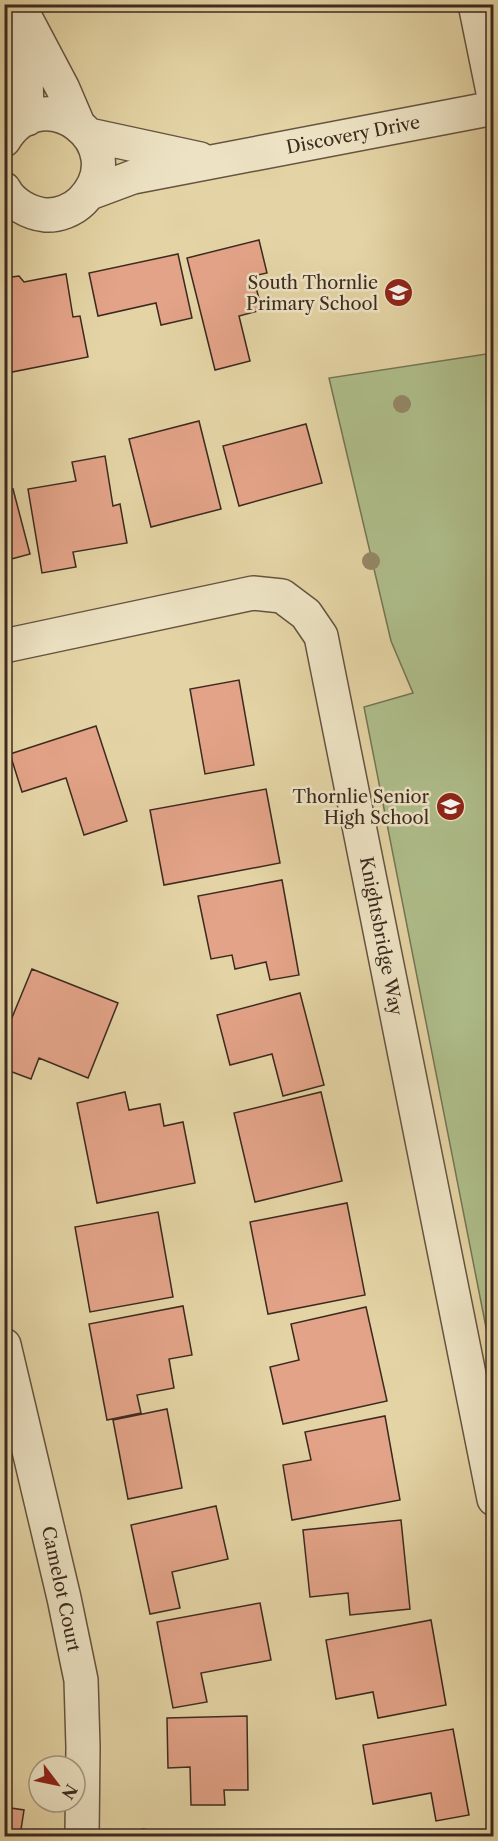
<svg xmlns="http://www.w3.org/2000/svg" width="498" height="1841" font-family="'Libre Caslon Text',serif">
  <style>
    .green { fill: #aebe8b; stroke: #757455; stroke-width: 1.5 }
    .building { fill: #e3a388; stroke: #3c2a1f; stroke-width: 1.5 }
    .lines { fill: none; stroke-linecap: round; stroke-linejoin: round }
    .minor-casing { stroke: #665440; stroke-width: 36 }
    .minor { stroke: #ede3c4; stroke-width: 33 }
    .tree { fill: #948767 }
    .labels { text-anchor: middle; stroke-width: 5; stroke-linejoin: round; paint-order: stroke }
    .street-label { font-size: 18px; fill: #3c2a1f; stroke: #ede3c4 }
    .poi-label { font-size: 18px; fill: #3c2a1f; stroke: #ede3c4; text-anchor: end }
  </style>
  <rect width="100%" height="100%" fill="#e4d4a5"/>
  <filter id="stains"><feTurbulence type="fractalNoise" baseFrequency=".00333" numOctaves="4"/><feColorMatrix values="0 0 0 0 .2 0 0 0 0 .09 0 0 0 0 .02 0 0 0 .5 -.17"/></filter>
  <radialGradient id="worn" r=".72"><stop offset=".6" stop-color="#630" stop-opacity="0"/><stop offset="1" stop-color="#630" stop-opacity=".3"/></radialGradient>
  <!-- green -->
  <path class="green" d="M493 353H494L493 1363 364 707 413 693 391 641 329 378Z"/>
  <!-- building -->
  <path class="building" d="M259 240 267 273 253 276 262 310 239 316 250 361 215 370 187 258Z
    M178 254 192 318 161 325 156 303 98 316 89 273Z
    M66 274 73 317 80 316 88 357 7 373 4 358V278L19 276 24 282Z
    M199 421 221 509 151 527 129 439Z
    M306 424 322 483 239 506 223 446Z
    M105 456 113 506 120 504 127 543 73 552 76 567 42 573 28 489 76 481 72 462Z
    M13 489 30 554 4 561V491Z
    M239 680 254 765 205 774 190 689Z
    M96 726 127 821 84 835 66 778 22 792 10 754Z
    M266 789 280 863 164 885 150 810Z
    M282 880 299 975 270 980 266 962 235 969 232 955 211 959 198 896Z
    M32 969 118 1003 88 1078 39 1058 31 1079 4 1069V1037Z
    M300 993 324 1085 283 1096 272 1054 230 1065 217 1015Z
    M125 1092 129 1110 160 1104 164 1126 183 1122 195 1183 97 1203 77 1103Z
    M321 1092 342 1181 255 1202 234 1113Z
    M347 1203 365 1295 268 1314 250 1222Z
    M158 1212 173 1297 90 1312 75 1227Z
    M183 1306 192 1355 169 1359 174 1388 137 1395 141 1413 107 1420 89 1324Z
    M366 1307 387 1401 283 1424 270 1367 299 1360 291 1324Z
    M167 1409 182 1488 128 1499 113 1420Z
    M385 1416 400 1500 292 1520 283 1465 311 1460 305 1432Z
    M216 1506 228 1559 172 1572 180 1608 150 1614 131 1525Z
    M401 1520 410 1609 350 1615 348 1593 310 1597 303 1530Z
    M260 1603 271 1660 201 1673 207 1702 173 1708 157 1622Z
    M431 1620 446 1705 378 1718 373 1692 336 1699 326 1640Z
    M247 1716 248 1790H224L225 1805H191L190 1767 168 1768 167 1718Z
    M453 1729 469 1815 436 1821 431 1793 373 1804 363 1745Z
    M4 1807 24 1810 20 1836H4Z
    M143 1829 174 1834V1836H142Z"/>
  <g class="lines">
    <defs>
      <path id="minor" d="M475 4 494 97
        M25 17 63 89 78 124
        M25 21 27 119
        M89 135 200 159
        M4 140C43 75 136 145 82 201 73 210 58 216 45 215 29 213 12 204 4 189
        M90 193 133 177 494 108
        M4 646 253 593 282 596 306 614 321 636 494 1499
        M4 1345 64 1598 81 1680 83 1747 82 1836"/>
    </defs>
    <!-- minor casing -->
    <use href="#minor" class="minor-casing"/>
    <!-- minor -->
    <use href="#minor" class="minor"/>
  </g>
  <!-- trees -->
  <g class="tree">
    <circle cx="402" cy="404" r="9"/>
    <circle cx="371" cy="561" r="9"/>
  </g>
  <!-- icons -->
  <defs>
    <symbol id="school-disc" viewBox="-11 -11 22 22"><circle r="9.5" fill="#8f2418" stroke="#ede3c4"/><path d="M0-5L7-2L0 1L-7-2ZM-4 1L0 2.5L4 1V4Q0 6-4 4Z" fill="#fff"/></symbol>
  </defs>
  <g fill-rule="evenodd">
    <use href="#school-disc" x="382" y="276" width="33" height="33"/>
    <use href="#school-disc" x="434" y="790" width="33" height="33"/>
  </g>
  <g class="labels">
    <!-- street labels -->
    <g class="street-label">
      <text transform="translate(353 135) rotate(-11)" y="6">Discovery Drive</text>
      <text transform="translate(381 936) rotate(79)" y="6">Knightsbridge Way</text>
      <text transform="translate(61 1589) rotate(78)" y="6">Camelot Court</text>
    </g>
    <!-- poi labels -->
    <g class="poi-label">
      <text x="378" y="289">South Thornlie<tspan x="378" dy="21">Primary School</tspan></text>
      <text x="429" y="803">Thornlie Senior<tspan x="429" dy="21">High School</tspan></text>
    </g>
  </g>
  <!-- margin -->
  <rect width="498" height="1841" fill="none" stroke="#e4d4a5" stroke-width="24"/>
  <rect x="6" y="6" width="486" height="1829" fill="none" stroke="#3c2a1f" stroke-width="3"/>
  <rect x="12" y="12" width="474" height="1817" fill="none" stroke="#3c2a1f" stroke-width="1.5"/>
  <!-- north arrow -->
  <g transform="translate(57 1784) rotate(122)"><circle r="28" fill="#ede3c4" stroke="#a69982" stroke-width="1.5"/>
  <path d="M0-4.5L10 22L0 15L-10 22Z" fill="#8f2418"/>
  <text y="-9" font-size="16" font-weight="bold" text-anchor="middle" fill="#3c2a1f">N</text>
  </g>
  <rect width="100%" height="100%" filter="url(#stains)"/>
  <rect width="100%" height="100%" fill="url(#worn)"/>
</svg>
